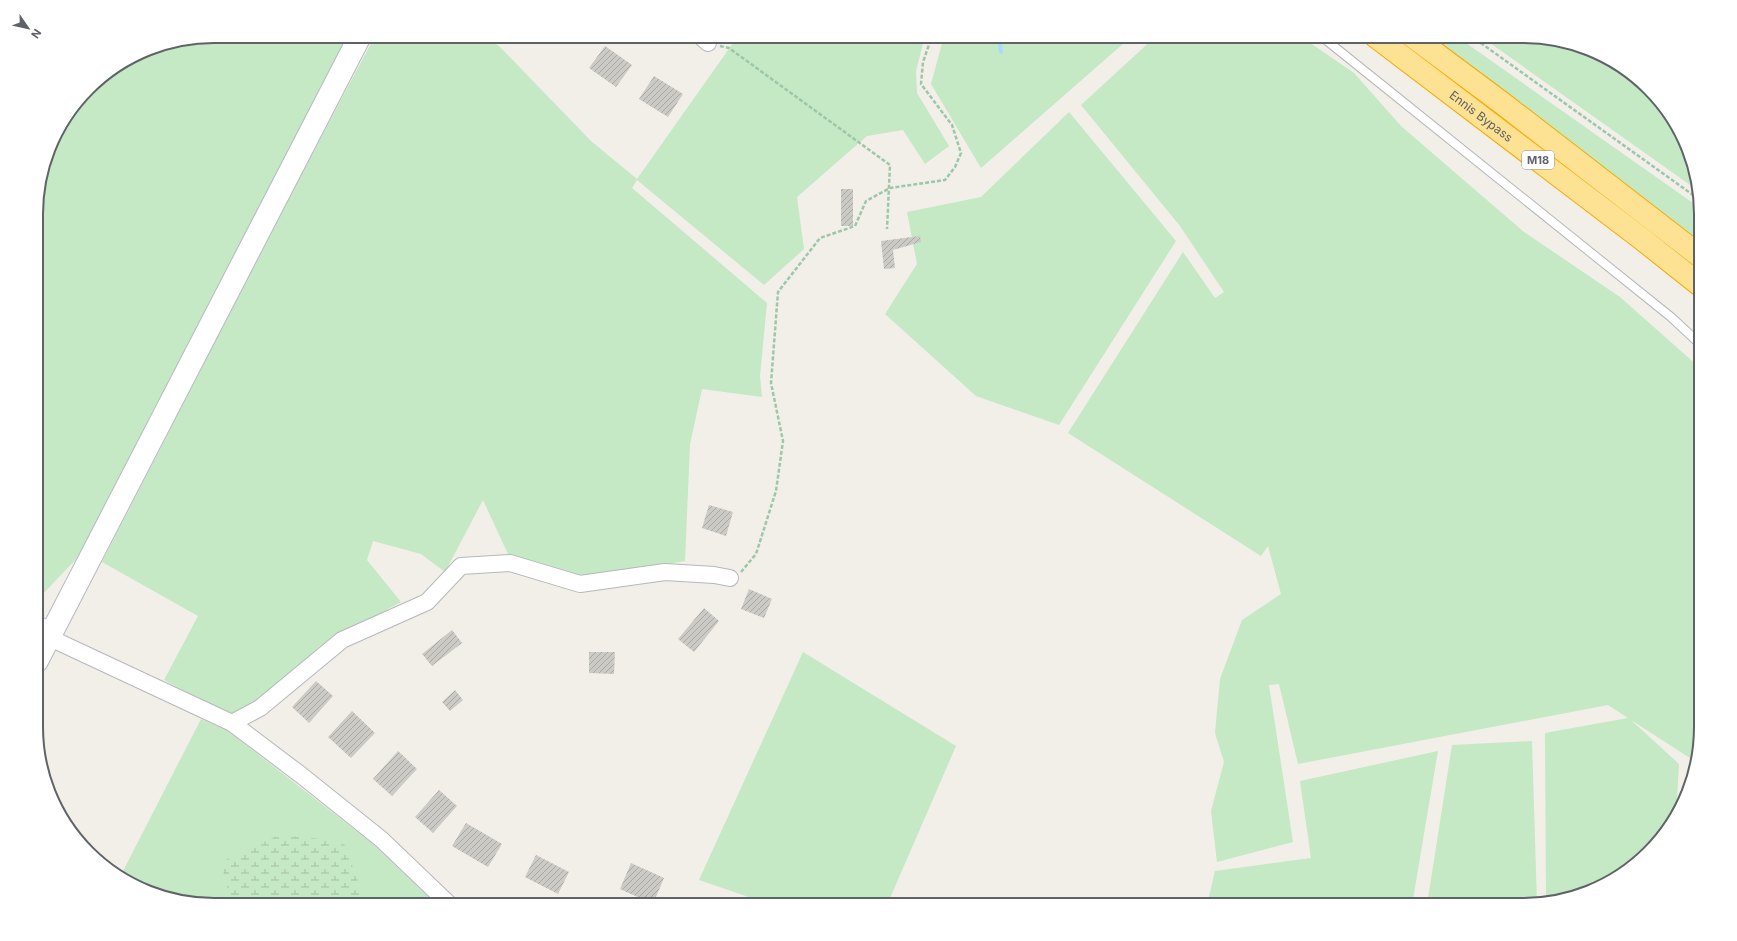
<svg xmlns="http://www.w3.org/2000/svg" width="1737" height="941" font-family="Inter,sans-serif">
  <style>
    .grass { fill: #c5e8c5 }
    .wetland { fill: url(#wetland-marsh) }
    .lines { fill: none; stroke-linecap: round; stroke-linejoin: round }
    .stream { stroke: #aadaff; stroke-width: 4 }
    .building { fill: url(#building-hatch) }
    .service-casing { stroke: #b5b8bc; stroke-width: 10 }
    .minor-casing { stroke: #b5b8bc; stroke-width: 18 }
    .secondary-casing { stroke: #b6babf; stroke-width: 24 }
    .motorway-casing { stroke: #f9ab00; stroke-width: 24 }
    .path { stroke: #9cc7a9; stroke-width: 2.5; stroke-dasharray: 4 2; stroke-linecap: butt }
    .service { stroke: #fff; stroke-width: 8 }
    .minor { stroke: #fff; stroke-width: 16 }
    .secondary { stroke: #fff; stroke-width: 22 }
    .motorway { stroke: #fde293; stroke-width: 22 }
    .labels { text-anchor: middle; stroke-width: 3; stroke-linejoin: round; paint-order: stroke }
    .shield { fill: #fff; stroke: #8f9295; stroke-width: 1 }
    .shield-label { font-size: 11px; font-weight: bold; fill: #5f6368 }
    .street-label { font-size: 12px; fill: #5f6368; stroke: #fff }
    .rim { fill: none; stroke: #5f6368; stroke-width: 2 }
  </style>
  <defs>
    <pattern id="wetland-marsh" width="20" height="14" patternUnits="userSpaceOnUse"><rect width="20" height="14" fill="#c5e8c5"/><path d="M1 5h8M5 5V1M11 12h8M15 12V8" fill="none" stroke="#a3c0a4"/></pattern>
    <pattern id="building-hatch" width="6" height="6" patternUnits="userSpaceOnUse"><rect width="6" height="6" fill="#cccac5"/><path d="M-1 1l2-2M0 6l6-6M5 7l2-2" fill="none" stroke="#a9a8a4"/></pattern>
  </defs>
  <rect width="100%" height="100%" fill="#f1efe8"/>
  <!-- grass -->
  <path class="grass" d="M214 36H352L82 553 37 600 36 202 54 135 96 80 146 49Z
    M375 36H485L500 47 591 141 637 179 738 36H925L916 71 917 93 949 146 925 164 903 130 867 136 797 197 804 249 764 285 637 180 632 188 767 303 760 376 762 397 702 389 690 444 685 561 584 579 508 554 483 500 445 572 421 554 373 541 367 560 401 602 320 646 254 705 229 715 164 680 198 616 102 562 301 175Z
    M944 36H1132L981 168 931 84Z
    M1155 36H1300L1354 73 1401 126 1524 232 1620 297 1700 368 1701 727 1693 760 1631 720 1679 764 1676 816 1657 845 1622 875 1580 896 1546 902 1545 733 1628 718 1608 705 1298 764 1279 684 1269 685 1293 842 1217 862 1211 811 1224 762 1215 733 1220 679 1242 620 1281 594 1268 546 1261 556 1068 433 1183 252 1215 298 1224 292 1180 226 1081 105 1155 37Z
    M1404 36H1456L1700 208V257Z
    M1480 36H1523L1602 54 1641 80 1671 115 1700 192Z
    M1069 112 1176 241 1059 425 976 396 885 314 917 264 907 212 981 197Z
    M803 652 956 746 887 905H772L699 880Z
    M201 719 228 731 373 844 437 905H214L135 887 121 875Z
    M1532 741 1537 904 1427 905 1452 745Z
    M1438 751 1412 905H1207L1215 871 1311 858 1300 781Z"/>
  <!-- wetland -->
  <path class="wetland" d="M279 835 343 841 367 905H234L231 903 221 862Z"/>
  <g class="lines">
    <!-- stream -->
    <path class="stream" d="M999 36 1001 52"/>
  </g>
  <!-- building -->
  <path class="building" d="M605 46 632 65 616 87 589 68Z
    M654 76 683 94 668 117 639 99Z
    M841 189H853V226H841Z
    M920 236 921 242 893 250 895 268 884 269 881 241Z
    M709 505 733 512 726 536 702 528Z
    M749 589 772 599 764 618 741 609Z
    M704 608 719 621 694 652 678 639Z
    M452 630 462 643 432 666 422 654Z
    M589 652H615L614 674 589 673Z
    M316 681 333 696 309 723 292 707Z
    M455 690 463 700 450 711 442 702Z
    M352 711 375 733 351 758 328 737Z
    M398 751 417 769 392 796 373 779Z
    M439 790 457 806 433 833 415 817Z
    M466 823 502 844 488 867 452 846Z
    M536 855 569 872 558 894 525 877Z
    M631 863 664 878 653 904 620 889Z"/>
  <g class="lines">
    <defs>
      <path id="service" d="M1321 36 1671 317 1700 344"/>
      <path id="minor" d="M700 36 708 43
        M37 624 53 632
        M50 638 232 723 301 775 381 839 450 905
        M232 723 260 708 342 640 427 602 461 566 510 563 580 584 665 572 714 575 730 578"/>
      <path id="secondary" d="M37 661 360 36"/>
      <g id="motorway">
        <path id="s1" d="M1375 36 1642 239 1700 285"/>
        <path d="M1412 36 1502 103 1700 256"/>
      </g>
    </defs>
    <!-- service casing -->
    <use href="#service" class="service-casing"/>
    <!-- minor casing -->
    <use href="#minor" class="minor-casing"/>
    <!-- secondary casing -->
    <use href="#secondary" class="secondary-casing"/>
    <!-- motorway casing -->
    <use href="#motorway" class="motorway-casing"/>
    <!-- path -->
    <path class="path" d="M1471 36 1700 200
      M720 46 729 48 890 165 887 229
      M741 572 756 554 776 491 783 441 771 383 778 292 820 238 855 226 866 201 890 188 945 180 955 167 961 153 952 125 921 84 923 62 932 36"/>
    <!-- service -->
    <use href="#service" class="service"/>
    <!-- minor -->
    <use href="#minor" class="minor"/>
    <!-- secondary -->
    <use href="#secondary" class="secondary"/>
    <!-- motorway -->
    <use href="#motorway" class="motorway"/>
  </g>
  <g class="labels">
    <!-- shield labels -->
    <rect class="shield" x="1522" y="151" width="32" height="18" rx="3"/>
    <g class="shield-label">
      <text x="1538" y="164">M18</text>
    </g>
    <!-- street labels -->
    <g class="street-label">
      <text dy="4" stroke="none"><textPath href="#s1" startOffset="133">Ennis Bypass</textPath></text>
    </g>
  </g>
  <!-- crop -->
  <path d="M0 0H1737V941H0ZM214 43H1523A171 171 0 0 1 1694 214V727A171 171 0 0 1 1523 898H214A171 171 0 0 1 43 727V214A171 171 0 0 1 214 43Z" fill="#fff" fill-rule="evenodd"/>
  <path class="rim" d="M214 43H1523A171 171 0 0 1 1694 214V727A171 171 0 0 1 1523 898H214A171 171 0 0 1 43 727V214A171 171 0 0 1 214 43Z"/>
  <!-- north arrow -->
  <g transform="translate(28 28) rotate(124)" stroke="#ffffff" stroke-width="3" paint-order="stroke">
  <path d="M0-3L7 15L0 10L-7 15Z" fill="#5f6368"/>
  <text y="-6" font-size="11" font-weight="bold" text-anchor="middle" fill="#5f6368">N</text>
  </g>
</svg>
